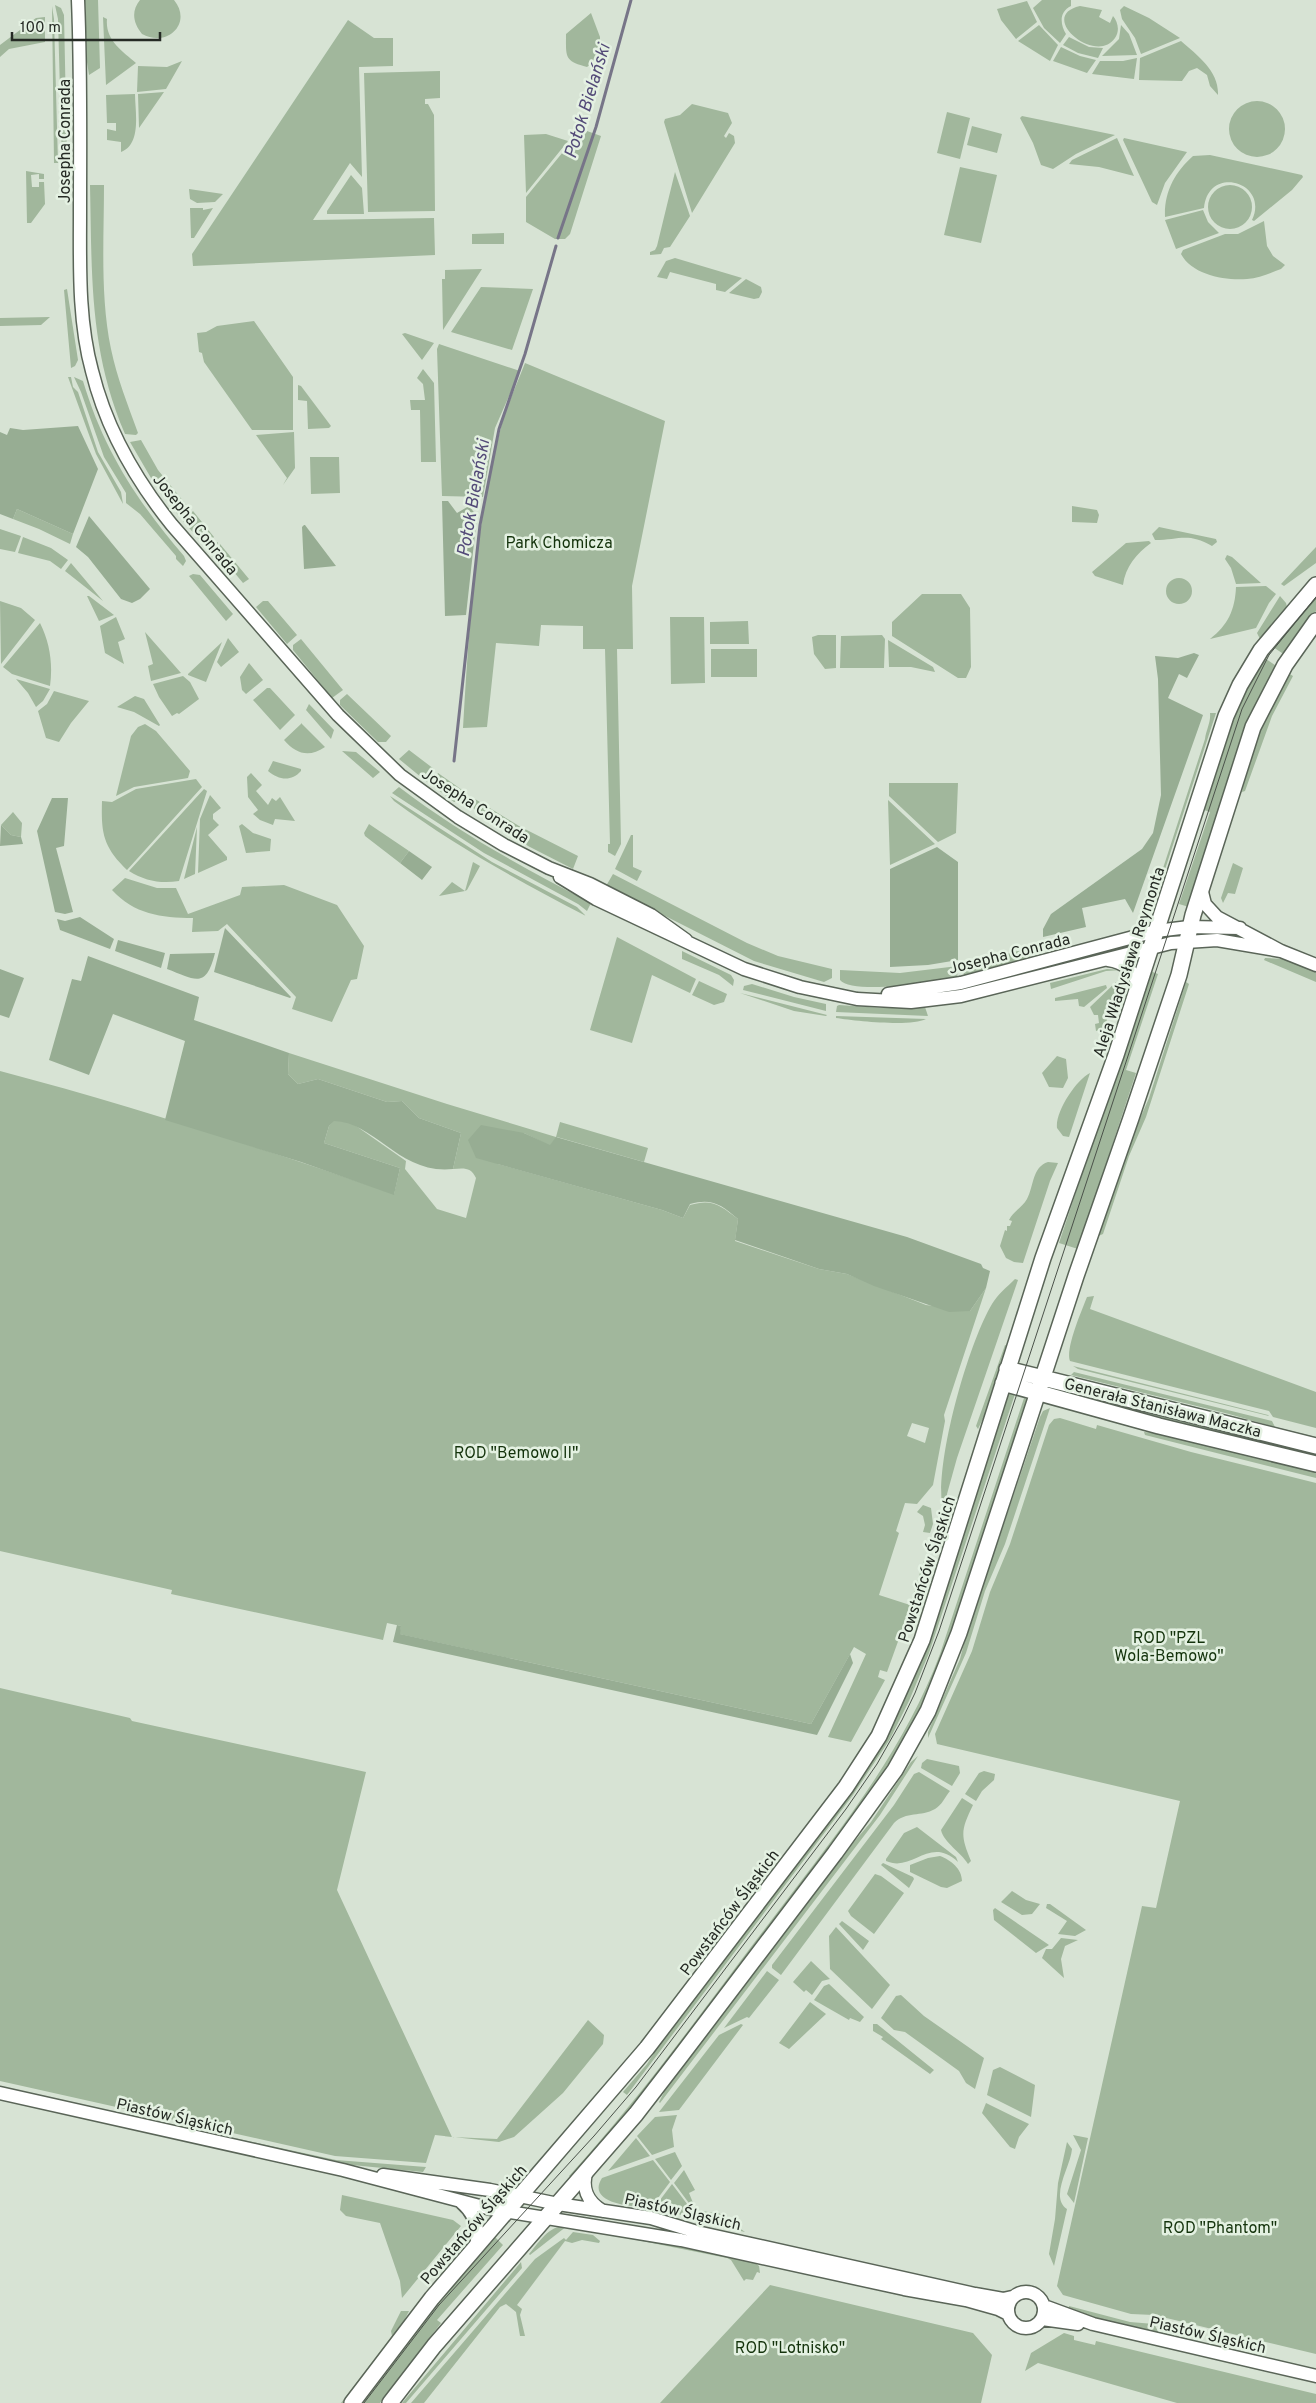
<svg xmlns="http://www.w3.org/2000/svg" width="1316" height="2403" font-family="Overpass,sans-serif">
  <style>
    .green { fill: #a1b79c; fill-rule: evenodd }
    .forest { fill: #97ad93 }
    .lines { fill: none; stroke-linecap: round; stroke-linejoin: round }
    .stream { stroke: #777588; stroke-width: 3 }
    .tertiary-casing { stroke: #5a6558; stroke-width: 15 }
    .secondary-casing { stroke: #5a6558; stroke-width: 18 }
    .tertiary { stroke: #fff; stroke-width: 12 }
    .secondary { stroke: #fff; stroke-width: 15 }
    .tram { stroke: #4b524a; stroke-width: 1 }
    .labels { text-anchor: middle; stroke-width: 5; stroke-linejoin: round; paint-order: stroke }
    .street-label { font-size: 16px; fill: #252a24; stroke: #e4f1e2 }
    .park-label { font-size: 16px; fill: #14330c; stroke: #e4f1e2 }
    .water-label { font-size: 18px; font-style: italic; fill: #534a78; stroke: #e4f1e2 }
  </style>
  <rect width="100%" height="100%" fill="#d7e3d4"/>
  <!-- green -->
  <path class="green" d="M85 0H98L100 68 89 75 87 62Z
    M140 0H174C193 23 167 48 142 34 133 23 131 11 140 0Z
    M1042 0H1071V6C1059 12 1060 24 1066 34L1060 43 1044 28 1033 8Z
    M1027 1 1037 22 1016 39 1001 20 997 9Z
    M55 5 61 8 64 15 67 159 62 163 58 19Z
    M52 6 54 19 58 163H54Z
    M1080 6 1102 10 1099 17 1110 23 1113 16C1118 22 1120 31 1115 38 1096 66 1036 16 1080 6Z
    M1124 6 1149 18 1180 38 1141 54 1135 38 1122 19 1120 10Z
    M591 13 600 37V56L587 67C564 61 566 57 566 34Z
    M45 17V42L9 49 0 57V45L36 18Z
    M103 17 107 19C105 40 122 51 136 63L106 85Z
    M348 20 374 38H393V66L359 67 362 177 350 163 313 220 434 218 435 255 193 266 192 254Z
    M1039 25 1058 45 1050 61 1018 41Z
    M1121 25 1129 34 1137 55 1102 56 1119 39Z
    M1069 37 1089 47 1103 48 1098 58 1078 53 1063 45Z
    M1181 41C1198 56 1219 71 1218 95L1210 86 1207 75 1197 68 1189 71 1182 81 1139 80 1140 58Z
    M1061 47 1080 56 1096 60 1087 73 1053 61Z
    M1137 58 1134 79 1092 74 1100 61H1123Z
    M182 61 166 89 137 92 138 66 167 67Z
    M440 71V98L425 99V104H428L434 115 435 211 368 212 364 73Z
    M164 92 139 128 138 94Z
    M135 94C135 111 142 144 121 152V142L107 140V129L116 131V123H107L106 95Z
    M1229 129a28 28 0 1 1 56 0a28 28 0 1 1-56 0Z
    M692 104 728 113 732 123 724 136 726 138 729 133 734 136 735 143 692 213 664 122 665 119 680 115Z
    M947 112 970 118 960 159 937 153Z
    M1022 116 1115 135 1076 154 1053 169 1041 165 1033 143 1020 118Z
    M972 126 1002 134 997 153 967 145Z
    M587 131 601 136 570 234 565 239H555L526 222V197L572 141 581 138Z
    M546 134 568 141 526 193 524 135Z
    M1117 138 1134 176 1099 167 1069 164 1072 160Z
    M1124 138 1187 152 1165 183 1157 205 1152 202 1123 140Z
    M1210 155 1302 175 1303 177 1292 190 1254 221 1252 220C1270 182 1208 164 1204 208L1165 217C1164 192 1175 172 1193 156Z
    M960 167 997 175 981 243 944 235Z
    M26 171 44 174V179H39V174L31 175 32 187H39V182H44L45 204 31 223H27Z
    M675 172 690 216 670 247 664 248 661 254 650 255V252L655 250 657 246Z
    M351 175 362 188 364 214H327V211Z
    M90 185H104C104 239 100 296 111 349 117 378 128 405 138 433L136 435 125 434C89 350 92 275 90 185Z
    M1208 207a22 22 0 1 1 44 0a22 22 0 1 1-44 0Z
    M189 189 223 194 215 202 197 203 190 199Z
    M190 208H203V210L213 208 194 238H191Z
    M1203 210 1208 222 1219 233 1176 249 1165 220Z
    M1264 221 1267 246 1273 256 1285 265 1281 269C1270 273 1259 278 1247 279 1226 281 1192 275 1181 254L1183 250 1225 234H1238Z
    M504 233V244H472V234Z
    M675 258 742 278 725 292 716 290V284L670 272 667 279 657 277 666 261Z
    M482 269 443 330 442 279H445V270Z
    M746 279 761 287 762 292 759 298 754 299 729 293Z
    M481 287 533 289 512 350 451 332Z
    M67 289 78 360 75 366 71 368 64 290Z
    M50 317 41 325 0 326V318Z
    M254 321 293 377V430H252L204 362 202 353 199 352 197 333 206 332 217 326Z
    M405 333 434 343 422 360 402 334Z
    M439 344 520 371 495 428 483 497 442 496 437 349Z
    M525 363 665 421 632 586 633 649H617L621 844 615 856 608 852V844H610L605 649H583V626L541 625 539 646 496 643 487 727 463 728C469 626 475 526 501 427 507 405 517 384 525 363Z
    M423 369 434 383 436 462H421L420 410H411L410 400H425L423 384 417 378Z
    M68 377H71L73 387 78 392 98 452 121 492 123 504 96 454Z
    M74 377 83 381C104 451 137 501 184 556L186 561 183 566 176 559V556L140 514 126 503V493L104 457 81 392Z
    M298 385 301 386 331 426 329 428 308 429 307 401 298 400Z
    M294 432 295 468 283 485 287 478 256 435Z
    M141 440 158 470 188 507 178 515 151 478 130 442Z
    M310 457H339L340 493 311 494Z
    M1072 506 1097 510 1099 515 1097 523 1072 522Z
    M17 509 73 534 70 544 39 529 13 519Z
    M193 511 214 537 211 540 214 544 218 542 214 556 183 521Z
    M1159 527 1216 539 1217 542 1212 546C1188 532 1179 540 1155 540L1152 534Z
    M0 529 21 536 15 552 0 549Z
    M23 537 51 548 68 560 61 569 50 561 18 553Z
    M1149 541 1151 543C1137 553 1125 567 1123 585L1095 576 1092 572 1126 543Z
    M220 544 249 579 243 583 219 554Z
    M1316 547V563L1284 586 1281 584Z
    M1227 555 1232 557 1261 583 1236 584 1231 568 1225 559Z
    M71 563 103 601 65 571Z
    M193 574 200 575 233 614 226 621 189 576Z
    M1166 591a13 13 0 1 1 26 0a13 13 0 1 1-26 0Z
    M1266 586 1276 594 1269 603 1256 628 1210 639C1228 625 1235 610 1236 587Z
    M1316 591V611L1285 655 1270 645Z
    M922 594H961L970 608 971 667 966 678H958L892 636V622Z
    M87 596H89L114 615 99 621Z
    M1280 596 1286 603 1287 607 1260 639 1257 633Z
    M0 601 21 608 35 620 1 664Z
    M263 601H268L297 635 287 644 256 607Z
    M116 617 125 639 118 642 124 664 105 653 100 626Z
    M670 617H704L705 683 671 684Z
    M748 621 749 644H710V622Z
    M40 623C50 643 53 664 50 686L12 674 3 667Z
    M145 632 181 673 151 681 148 666 153 664Z
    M818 635H836V668L825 669 814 654 812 637Z
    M882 635 885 639 884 668H840L841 636Z
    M228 638 239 652 221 667 217 662Z
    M301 639 343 690 332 698 293 650V645Z
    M888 640 933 667 935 672 911 667H889Z
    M222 642 206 682 188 675V674Z
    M711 649H757V677H711Z
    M1263 657 1278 667 1189 907 1179 904 1210 812 1201 809 1236 708Z
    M249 663 263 680 246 694 242 690 240 677Z
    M1288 673 1293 676 1272 716 1245 791 1242 792C1249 749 1269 711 1288 673Z
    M183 676 190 682 199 699 179 714 177 713 172 716 159 697 153 684Z
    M16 679 50 689 43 701 36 707 28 693Z
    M267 688H270L295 715 280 730 253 700Z
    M54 691 89 701 71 723 59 742 46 738 38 711 47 704Z
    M347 694 391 736 386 742H378L340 705V700Z
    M135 696 144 699 160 725 159 726 134 712 117 707Z
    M309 704 334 730 331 739 306 710Z
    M1210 713H1216L1156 897 1154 896 1205 739C1206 730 1211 722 1210 713Z
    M302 723V724L325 747C309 758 296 754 284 740Z
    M145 724 156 731 190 771 188 778 134 787 116 796 131 736 138 727Z
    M409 750 434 769 427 782 399 759Z
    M342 751 356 752 380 772 373 778Z
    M273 761 301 769V771C291 782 279 780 268 771Z
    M251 773 262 785 256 791 268 805 272 798 276 801 280 797 295 821 275 819 273 825 260 820 253 814 258 810 248 797 247 777Z
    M438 773 465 792 466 795 462 801 454 802 432 785Z
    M196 779 202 787 127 870C103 847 101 833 102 801L112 802 136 789Z
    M889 783H958L956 833 938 842 889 796Z
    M399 787C459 833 524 868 591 903L587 911 578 904 484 853 392 793Z
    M204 789 207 791 179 881C161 884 145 881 129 871Z
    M210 795 221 808 213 814V819L219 825 208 835 227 857V860L198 873 200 819Z
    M390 796 492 862 577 907 586 916C519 881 455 846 394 801Z
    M475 799 519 826 578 856 573 869 528 846 506 828 474 809 473 806Z
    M888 800 935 844 890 865Z
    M13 812 22 823 21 837 11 835 1 825Z
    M242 824 253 833 271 839 270 851 246 853 239 826Z
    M369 824 409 851 400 863 365 836 364 833Z
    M197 827 195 874 184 879Z
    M631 835H633V867L642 871 637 881 615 869Z
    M473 862 480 866 467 890 465 891 439 896 452 882 465 891Z
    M1233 863 1243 868 1235 894 1228 893 1223 903 1221 898Z
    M613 874 747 943 778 956 832 969V978L824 982 754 961 606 886Z
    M125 878 157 888H176L188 914 240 895 242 887 284 885 337 905 364 946 357 979 351 980 332 1022 292 1009 296 997 227 924 218 931 192 932 193 918C161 918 134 914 112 890Z
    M617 937 696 979 690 993 652 975 632 1043 590 1030Z
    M1030 948V958L964 978 963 965Z
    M682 951 731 975 734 980 733 986 719 975 682 959Z
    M1265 958 1284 959 1316 971V982L1264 960Z
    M958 966 957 979C938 982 851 995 840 980V970L900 973Z
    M1107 969 1122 970 1106 971 1051 989 1050 983Z
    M1150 971 1158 974 1126 1070 1136 1073 1078 1249 1059 1243Z
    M699 981 727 994 724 1002 714 1005 692 995Z
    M1116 982 1115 994 1104 1029 1096 1031 1095 1024 1099 1023 1098 1015H1094L1090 1007Z
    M1186 982 1189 984 1146 1117 1129 1156 1103 1234 1096 1237 1114 1178 1149 1098Z
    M752 984 794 997 826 1004V1011L743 990 744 986Z
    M1106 985 1107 988 1084 1007 1079 1006 1078 999 1055 1001V998Z
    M740 993 827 1015 826 1016 794 1011Z
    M839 1005 882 1008 925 1007 928 1016 836 1012 837 1006Z
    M836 1016 926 1019C911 1027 856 1021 836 1018Z
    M289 1053 447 1104 556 1137 560 1122 648 1148 644 1162 557 1137 550 1146 524 1133 498 1164 662 1210 683 1218 690 1205C713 1198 721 1206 738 1219L735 1241 819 1269 847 1274 926 1305 970 1311 986 1288 944 1415 945 1421 933 1485 917 1504 905 1503 896 1531 899 1533 879 1595 910 1605 924 1560 927 1561 887 1672 880 1670 878 1677 885 1680 851 1742 828 1737 866 1654 854 1647 811 1724 399 1634 401 1626 387 1623 383 1640 171 1594 172 1590 0 1551V1071C133 1106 264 1149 394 1194L400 1168 324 1143 329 1126 334 1120 349 1121 406 1161 405 1169 437 1209 466 1218 476 1178C471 1167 464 1168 453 1169L461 1133 419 1118 402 1101 387 1102 318 1079 298 1084 288 1074ZM912 1423 929 1428 925 1443 907 1436Z
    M1057 1056 1066 1059 1068 1078 1063 1088 1049 1087 1042 1073Z
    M1090 1073 1069 1137 1063 1136 1057 1128C1055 1112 1076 1080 1090 1073Z
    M1048 1162 1058 1163 1050 1181 1023 1263 1014 1262 1006 1258 1000 1246 1005 1230 1007 1231V1226H1010L1012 1221 1009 1220C1013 1211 1023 1207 1027 1199 1034 1186 1032 1167 1048 1162Z
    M1015 1279 1018 1280 957 1458 947 1494V1506L943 1511C933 1467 968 1344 992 1304 998 1294 1007 1287 1015 1279Z
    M1094 1296 1090 1309 1316 1392V1428L1273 1417 1269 1411 1070 1361C1065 1349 1082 1310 1087 1297Z
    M1005 1345 1009 1346 989 1406 978 1429 976 1426Z
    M1073 1366 1268 1415 1269 1416 1078 1369Z
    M1074 1372 1272 1421 1275 1427 1316 1437V1439L1229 1414 1071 1375Z
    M1066 1392 1316 1453V1459L1065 1394Z
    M1007 1393 1015 1394 929 1653 909 1701 890 1739 853 1795 627 2095 623 2092 647 2064 664 2037 883 1740C896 1716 909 1691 919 1665 953 1581 975 1492 1001 1405Z
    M1024 1398 1028 1400 957 1621 931 1691 888 1771 646 2092 572 2179 569 2176C643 2095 706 2006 773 1918 837 1833 902 1755 940 1654Z
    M1050 1408 1005 1544 985 1591 966 1653 928 1738V1732L960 1659 972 1613 994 1553 1040 1417 1043 1411Z
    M1060 1418 1096 1429 1097 1425 1191 1452 1316 1483V2354L1154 2315 1131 2314 1063 2295 1057 2286 1142 1906 1156 1908 1180 1801 937 1744 935 1734 972 1651 990 1592 1010 1544 1049 1425 1054 1419Z
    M1144 1432 1166 1434 1316 1471V1478L1145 1435Z
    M923 1505 931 1508 933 1524 930 1533 923 1532 925 1525 923 1516 917 1512Z
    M0 1688 130 1718 132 1721 366 1772 337 1890 452 2137 497 2139 588 2020 604 2035 603 2044 563 2093 514 2137 499 2142 435 2135 426 2163 335 2156 0 2081Z
    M918 1756 880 1815 660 2103 659 2102 673 2075 823 1878 871 1822 911 1762Z
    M927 1759 959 1766 960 1773 952 1786 921 1768 922 1763Z
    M984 1771 995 1774 994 1780 982 1791 976 1801 965 1794 979 1773Z
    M919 1772 950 1791C945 1797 942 1805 935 1809 921 1817 906 1811 894 1823L781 1975 772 1968V1965L894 1805 914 1774Z
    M962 1798 973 1805C961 1830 960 1835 971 1861L968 1864C961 1852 944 1843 941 1830Z
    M917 1827 956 1857 958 1862C929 1835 913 1873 886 1861V1859L904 1833Z
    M940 1856C951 1860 962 1869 962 1881L947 1888 941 1887 910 1872V1865L928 1858Z
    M883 1863 913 1877 914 1879 909 1888 881 1865Z
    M875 1874 881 1876 904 1893 874 1934 851 1916 848 1911Z
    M1012 1891 1026 1900 1040 1904 1032 1914 1022 1915 1001 1902Z
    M1047 1904H1050L1086 1930 1075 1936 1058 1934 1067 1921 1046 1908Z
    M995 1908 1049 1945 1036 1953 994 1920 993 1910Z
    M842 1921 869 1941 863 1950 839 1924Z
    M836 1927 890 1985 872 2009 830 1969 829 1936Z
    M1061 1938 1078 1940 1065 1946 1061 1959 1064 1978 1042 1958 1046 1949H1052Z
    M811 1961 830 1979 822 1981 812 1995 806 1990 804 1992 793 1982Z
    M767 1971 779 1980 749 2018 747 2017 724 2028Z
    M829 1984 864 2017 860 2022 850 2018 849 2020 814 2000 824 1986Z
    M901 1995 924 2016 984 2058 975 2089 966 2083 959 2071 905 2032 894 2030 881 2018 896 1996Z
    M810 2002 826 2014 789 2049 779 2043Z
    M741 2024 743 2025 679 2110 659 2112 719 2035Z
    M873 2024H877L934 2070 930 2074 881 2039 883 2037 873 2031Z
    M1000 2067 1035 2085 1031 2117 987 2095 993 2070Z
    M986 2103 1029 2124 1019 2137 1015 2149 1010 2147 982 2113Z
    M677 2115 672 2130 674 2147 652 2155 637 2136 655 2117Z
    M220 2135 336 2160 426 2167 423 2172 342 2164Z
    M1073 2135 1088 2138 1074 2203 1067 2194 1081 2150Z
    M636 2138 650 2156 608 2171Z
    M1067 2142 1072 2149C1071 2166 1049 2197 1067 2209L1054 2266 1049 2254 1055 2219 1058 2183Z
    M675 2152 682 2166 671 2180 655 2159Z
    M653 2160 670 2182 652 2206C636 2208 585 2204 602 2178Z
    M684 2170 695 2190 689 2193 696 2210 714 2213 716 2211 745 2232 703 2222 674 2183Z
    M672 2184 700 2221 657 2207V2204Z
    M342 2195 453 2220 461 2226 402 2298 400 2281 380 2223 346 2216 340 2210Z
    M567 2226 530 2255 529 2254C540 2241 549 2225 567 2226Z
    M573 2232 593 2235 600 2241 599 2243 582 2240 572 2243 565 2241 517 2305 522 2309 520 2315 525 2336H520L516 2312 506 2304 500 2307 424 2403H411L535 2259 564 2238 566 2240Z
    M607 2234 659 2240 754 2262 759 2266 760 2273 757 2272 753 2280 746 2279 744 2281 731 2260 727 2258Z
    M493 2235 503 2245 437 2320 441 2323 380 2403H359L434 2304Z
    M521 2262 522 2268 406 2403H402Z
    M770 2285 973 2333 992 2355 981 2403H660Z
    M1069 2306 1130 2322 1154 2324 1160 2335 1068 2310Z
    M401 2311H409L396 2337 346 2403H341L392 2336 391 2331Z
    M1064 2333 1074 2336V2340L1095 2345 1096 2341 1316 2394V2403H1177L1038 2363 1025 2371 1031 2353Z"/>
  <!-- forest -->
  <path class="forest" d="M78 426 98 469 73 534 17 509 13 519 0 514V432L7 435 10 428 23 430Z
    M442 501H448L457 513 469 506 477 516 466 615 445 616Z
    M89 516 150 589 140 599 132 603 121 599 88 557 76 547Z
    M304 525H305L336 566 304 569 302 527Z
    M1194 653 1199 655 1187 678 1179 674 1168 698 1203 715 1133 913 1125 899 1082 908 1086 927 1043 937V929L1051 914 1142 849 1153 833 1161 795 1158 679 1155 656 1178 658Z
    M52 798H68L64 846 56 848 73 912 65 914 55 912 37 831Z
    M1 825 11 835 21 837 23 844 0 846Z
    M937 847 958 862V960L928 965 890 967V869Z
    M409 851 432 867 422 880 400 863Z
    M80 917 114 939 110 949 60 930 57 919 65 921Z
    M225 928 291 997 290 998 214 972Z
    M118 940 165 953 161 968 115 951Z
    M215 953C206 989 196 980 167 969L170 954Z
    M88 956 199 997 194 1020 289 1053 288 1074 298 1084 318 1079 387 1102 402 1101 419 1118 461 1133 453 1169C400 1175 375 1122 334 1121L329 1126 324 1143 400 1168 394 1195 301 1162 165 1120 185 1041 113 1014 89 1075 49 1060 72 979 81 981Z
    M0 969 24 978 9 1018 0 1015Z
    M481 1125 524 1133 550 1145 556 1137 907 1237 981 1264 983 1268 990 1271 986 1288 970 1311 949 1312 874 1286 847 1274 819 1269 735 1240 738 1219C721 1205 713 1198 690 1204L683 1218 662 1210 476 1158 468 1140Z
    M397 1625 401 1626 400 1634 811 1724 850 1654 853 1663 817 1735 393 1642Z"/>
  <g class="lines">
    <!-- stream -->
    <path class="stream" d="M558 238 596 127 631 0
      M454 761 480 525 499 429 525 354 556 246"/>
    <defs>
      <path id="tertiary" d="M78 0C81 71 80 142 80 212 80 264 78 320 92 371 106 428 135 479 172 525L338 715 400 775 458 817 504 845 549 868 590 884 651 915 686 940
        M560 877 596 899 744 969 800 987 857 999 911 1002 961 996 1171 943 1217 940 1281 951
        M1201 888 1205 904 1217 917 1281 951 1316 965
        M1108 960C1125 962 1135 972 1139 988
        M888 994 961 983 1156 931 1189 927 1240 928
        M0 2093 343 2170 491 2209 681 2240 904 2289 966 2300 998 2309 1008 2314
        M587 2170C581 2187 587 2202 603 2211
        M383 2175 490 2190 558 2204 651 2218 697 2232 975 2294 1003 2299 1012 2297
        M461 2202C475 2214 480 2229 476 2246
        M1008 2310a18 18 0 1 1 36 0a18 18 0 1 1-36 0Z
        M1044 2306 1093 2324 1316 2376
        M1042 2319 1078 2324"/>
      <path id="secondary" d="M1007 1369 1316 1446
        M1003 1383 1159 1426 1316 1464
        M352 2403 432 2298 647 2048 846 1787 879 1736 922 1640 1043 1258 1116 1055 1226 716 1240 685 1261 650 1316 585
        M390 2403 434 2346 636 2114 680 2057 835 1853 895 1770 928 1711 959 1633 1076 1276 1131 1118 1179 975 1193 915 1253 727 1285 665 1316 621"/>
    </defs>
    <!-- tertiary casing -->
    <use href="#tertiary" class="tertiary-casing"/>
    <!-- secondary casing -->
    <use href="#secondary" class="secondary-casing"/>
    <!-- tertiary -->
    <use href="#tertiary" class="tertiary"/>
    <!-- secondary -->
    <use href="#secondary" class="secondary"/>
    <!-- tram -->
    <path class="tram" d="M364 2403 439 2305 594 2136 636 2087 846 1809 877 1764 902 1720 915 1693 939 1631 1242 709 1269 655 1316 597"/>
  </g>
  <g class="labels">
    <!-- street labels -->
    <g class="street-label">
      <text transform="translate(64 141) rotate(-90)" y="6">Josepha Conrada</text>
      <text transform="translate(196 524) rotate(51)" y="6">Josepha Conrada</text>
      <text transform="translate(476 805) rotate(33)" y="6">Josepha Conrada</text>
      <text transform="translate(1009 953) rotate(-14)" y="6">Josepha Conrada</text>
      <text transform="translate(1128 962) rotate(-72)" y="6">Aleja Władysława Reymonta</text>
      <text transform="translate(1163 1407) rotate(14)" y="6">Generała Stanisława Maczka</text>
      <text transform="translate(926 1569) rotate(-72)" y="6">Powstańców Śląskich</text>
      <text transform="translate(729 1912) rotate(-53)" y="6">Powstańców Śląskich</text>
      <text transform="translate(175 2116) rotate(13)" y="6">Piastów Śląskich</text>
      <text transform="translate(683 2211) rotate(13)" y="6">Piastów Śląskich</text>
      <text transform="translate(473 2224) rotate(-49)" y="6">Powstańców Śląskich</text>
      <text transform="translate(1208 2334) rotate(13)" y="6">Piastów Śląskich</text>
    </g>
    <!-- park labels -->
    <g class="park-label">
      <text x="559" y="548">Park Chomicza</text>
      <text x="516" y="1458">ROD "Bemowo II"</text>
      <text x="1169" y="1643">ROD "PZL<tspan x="1169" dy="18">Wola-Bemowo"</tspan></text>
      <text x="1220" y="2233">ROD "Phantom"</text>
      <text x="790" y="2353">ROD "Lotnisko"</text>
    </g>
    <!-- water labels -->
    <g class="water-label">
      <text transform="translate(587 101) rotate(-73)" y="6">Potok Bielański</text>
      <text transform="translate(473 498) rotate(-80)" y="6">Potok Bielański</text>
    </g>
  </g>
  <!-- scale -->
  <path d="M12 32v8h148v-8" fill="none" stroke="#252a24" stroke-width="2.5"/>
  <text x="20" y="32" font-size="15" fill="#252a24" stroke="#e4f1e2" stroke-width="4" paint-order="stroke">100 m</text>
</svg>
